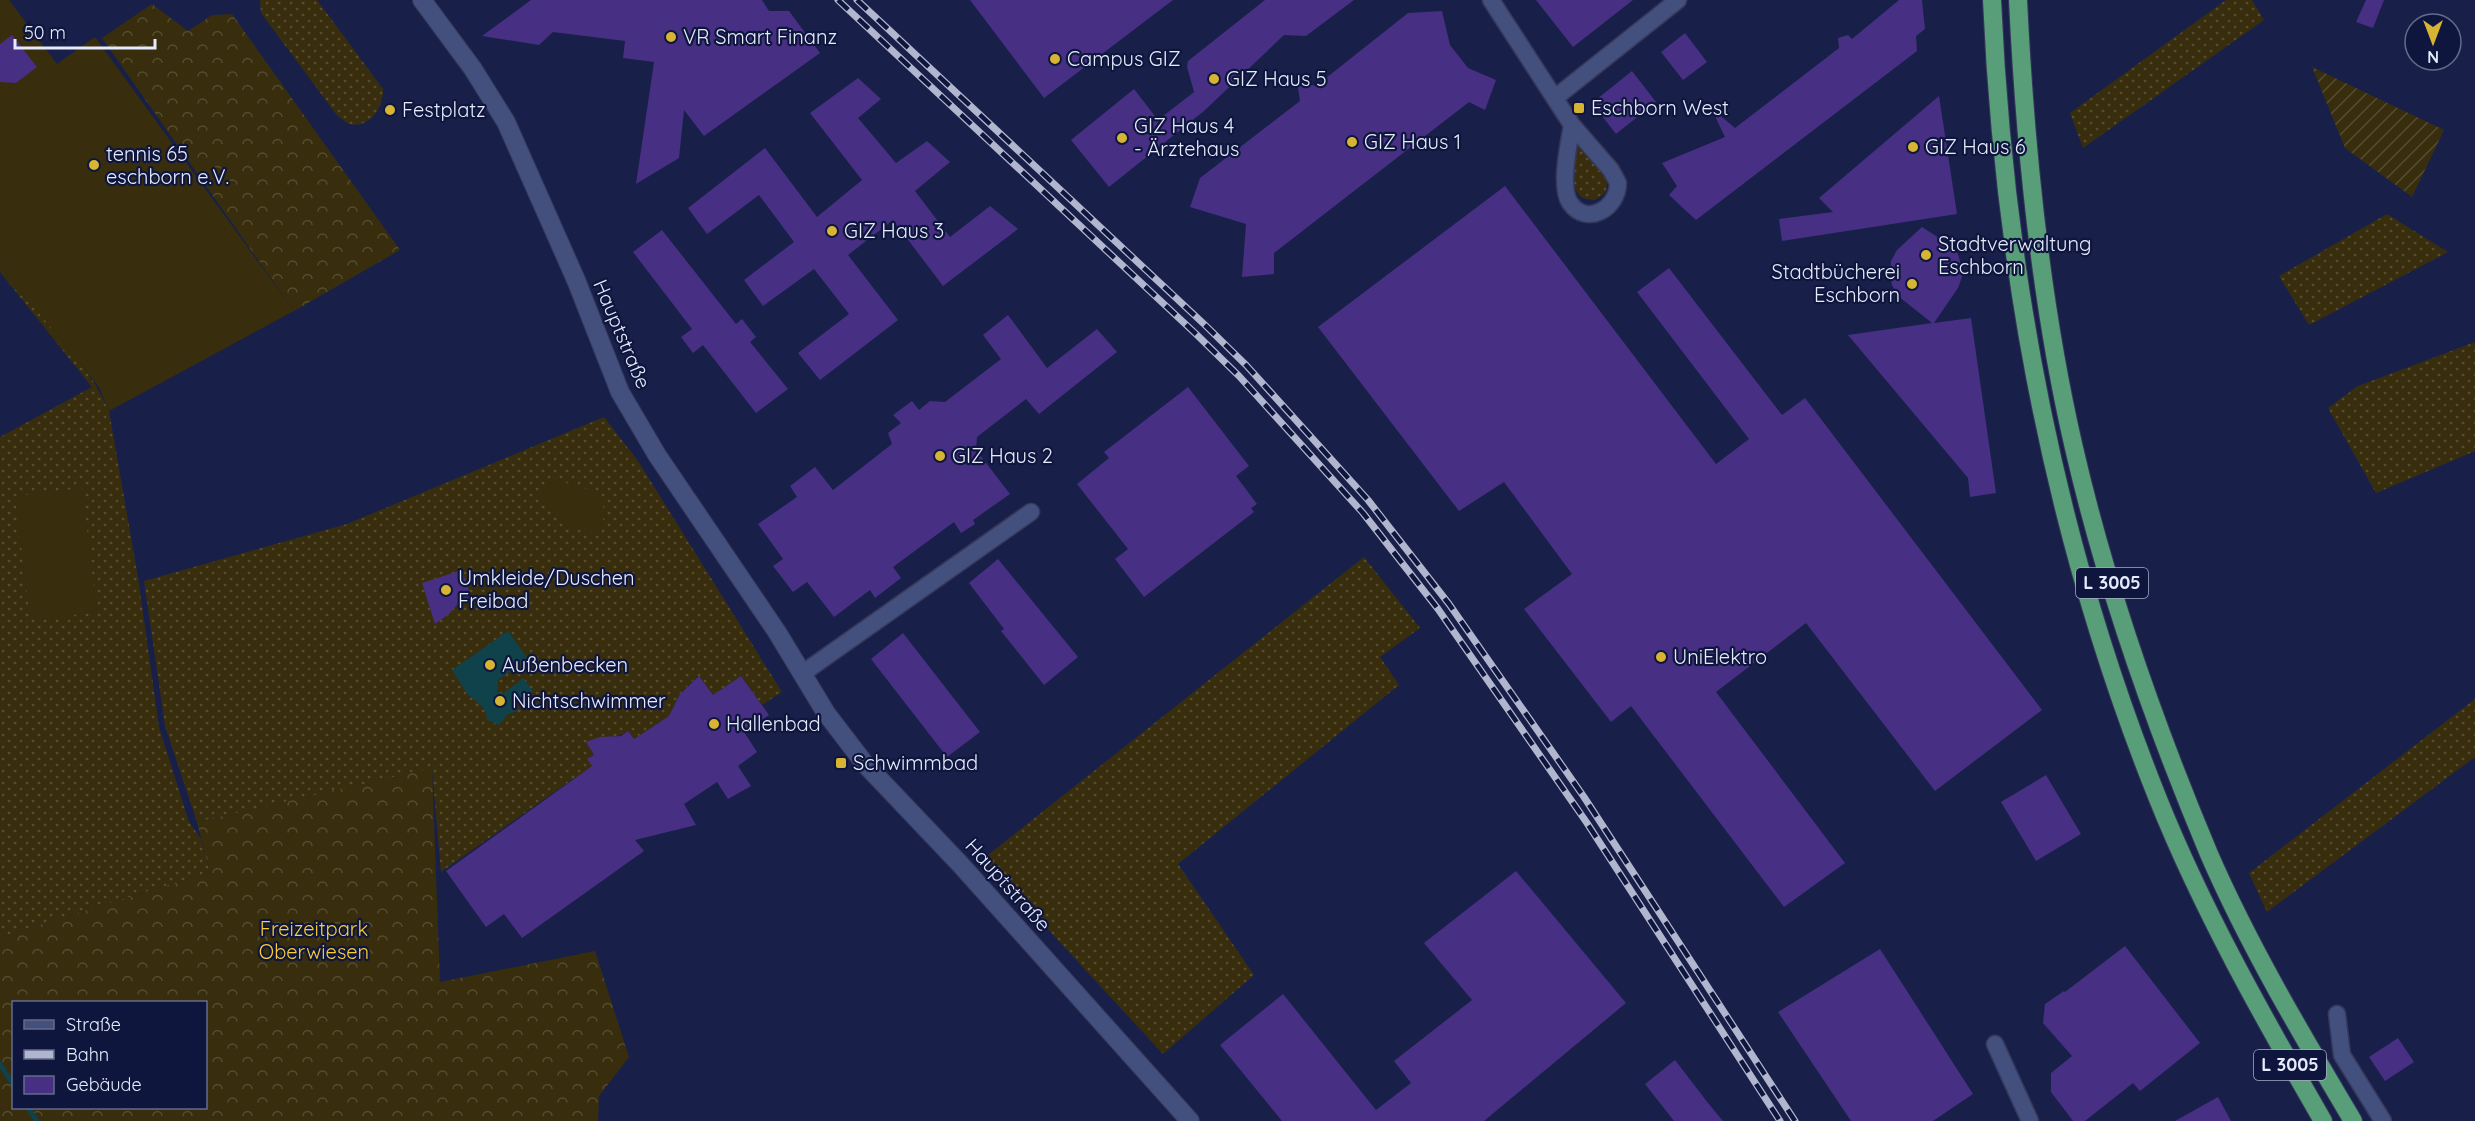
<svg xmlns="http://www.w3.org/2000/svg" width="2475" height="1121" font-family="Quicksand,sans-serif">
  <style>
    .grass { fill: url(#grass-dots) }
    .forest { fill: url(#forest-crowns); fill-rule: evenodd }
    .garden { fill: url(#garden-furrows) }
    .pitch { fill: #382e0d }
    .water { fill: #0f424b }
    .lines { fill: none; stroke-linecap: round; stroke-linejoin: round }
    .stream { stroke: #0f424b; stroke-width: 5 }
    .building { fill: #472f83 }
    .minor-casing { stroke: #36385b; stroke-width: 19 }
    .tertiary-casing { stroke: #36385b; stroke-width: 20 }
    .trunk-casing { stroke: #36385b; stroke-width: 20 }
    .minor { stroke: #434f7d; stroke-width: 16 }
    .tertiary { stroke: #434f7d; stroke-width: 18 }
    .trunk { stroke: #589f79; stroke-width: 18 }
    .rail-casing { stroke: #b1b6ce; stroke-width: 7 }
    .rail { stroke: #0f163e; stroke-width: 4.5; stroke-dasharray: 14; stroke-linecap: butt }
    .poi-dot { fill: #d8b434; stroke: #0f163e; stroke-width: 2 }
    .labels { text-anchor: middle; stroke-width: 4.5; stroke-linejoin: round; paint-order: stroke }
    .shield { fill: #0f163e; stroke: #a6abc3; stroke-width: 1.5 }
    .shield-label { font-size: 18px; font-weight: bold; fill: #e6ebfc }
    .poi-label { font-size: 20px; fill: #e6ebfc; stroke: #0f163e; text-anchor: start }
    .street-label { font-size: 20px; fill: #e6ebfc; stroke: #0f163e }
    .park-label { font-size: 20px; fill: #facf32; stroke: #0f163e }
  </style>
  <defs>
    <pattern id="grass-dots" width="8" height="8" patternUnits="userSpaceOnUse" patternTransform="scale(1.5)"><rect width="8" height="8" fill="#382e0d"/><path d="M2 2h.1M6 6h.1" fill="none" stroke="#554c31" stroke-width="1.8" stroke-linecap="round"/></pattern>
    <pattern id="forest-crowns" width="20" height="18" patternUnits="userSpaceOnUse" patternTransform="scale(1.5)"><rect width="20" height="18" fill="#382e0d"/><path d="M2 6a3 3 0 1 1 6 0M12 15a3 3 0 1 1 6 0" fill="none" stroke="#554c31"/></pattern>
    <pattern id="garden-furrows" width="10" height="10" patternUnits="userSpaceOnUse" patternTransform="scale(1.5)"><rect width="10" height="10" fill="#382e0d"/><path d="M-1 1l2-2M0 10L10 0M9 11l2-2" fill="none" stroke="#554c31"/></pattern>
  </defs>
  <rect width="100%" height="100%" fill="#182049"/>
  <!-- grass -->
  <path class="grass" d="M260 0H317L383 89C384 107 369 131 347 123 344 121 339 117 336 114L261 13Z
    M2226 0H2252L2264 20 2083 148 2070 113Z
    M1576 144C1590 156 1614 172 1605 193L1595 200 1582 198C1567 184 1573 162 1576 144Z
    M2387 214 2448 252 2309 325 2279 276Z
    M0 266C35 309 88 361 109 411L138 577 159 727 189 822 201 839 210 872 0 937V437L92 387 0 272Z
    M2475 342V451L2376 493 2328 408 2358 386Z
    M604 417 638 461 782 692 762 705 741 676 713 695 698 676 680 694 669 716 634 739 628 731C616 740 601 735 587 743L594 755 588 759 607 787 576 777 441 872 432 769 197 822 165 726 144 581 347 524Z
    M1364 557 1420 628 1380 657 1399 685 1178 864 1254 975 1163 1054 983 859Z
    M2475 699V757L2267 912 2249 873Z"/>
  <!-- forest -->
  <path class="forest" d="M152 4 188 31 212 15 232 14 400 250 294 311 102 38Z
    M432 768 440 982 595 951 629 1057 599 1096 598 1121H0V937L210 872 197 822ZM206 1002V1108H14V1002Z"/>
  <!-- garden -->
  <path class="garden" d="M2312 67 2444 130 2412 197 2345 148Z"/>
  <!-- pitch -->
  <path class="pitch" d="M0 0H9L57 64 95 37 294 311 109 411 100 389 86 370 0 266Z
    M552 482C573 482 606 489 604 516 603 522 600 528 594 531 579 537 549 511 540 500L543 490Z
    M82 488 97 612 30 620 15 496Z"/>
  <!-- water -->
  <path class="water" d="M508 631 528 659 498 680 497 692 504 693 523 678 533 691 527 699 518 702 517 711 508 714 499 725 487 720C487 708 480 705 472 698 464 692 458 678 452 670Z"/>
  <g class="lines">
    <!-- stream -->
    <path class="stream" d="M0 1064 14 1086
      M28 1108 37 1121"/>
  </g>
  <!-- building -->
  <path class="building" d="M531 0H762L769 11H789L820 53 704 136 684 110 679 158 636 184 654 62 623 58 625 41 553 32 539 45 482 36Z
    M970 0H1173L1044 98Z
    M1265 0H1354L1306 36 1284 35 1204 111 1109 187 1071 140 1134 89 1158 120 1194 92 1187 67 1188 61Z
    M1536 0H1633L1573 47Z
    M1899 0H1922L1925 29 1916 36 1917 51 1696 220 1669 195 1677 186 1662 163 1725 137 1711 108 1735 128 1839 48 1838 38 1848 35 1852 39Z
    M2366 0H2384L2373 28 2356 22Z
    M1442 11 1450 45 1468 68 1496 80 1485 110 1469 102 1274 253V274L1242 277 1246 224 1190 207 1200 178 1300 101 1297 81 1316 86 1408 13Z
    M1685 33 1707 62 1683 80 1661 52Z
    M12 35 37 67 16 83 0 82V44Z
    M1632 71 1656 102 1616 134 1592 103Z
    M858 78 881 99 858 118 896 163 927 141 950 162 915 191 950 237 990 206 1018 229 943 286 893 220 848 255 898 320 820 380 798 353 849 314 814 269 763 306 744 280 794 242 759 195 707 234 688 208 765 148 817 217 862 180 810 113Z
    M1939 96 1957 214 1782 241 1779 219 1833 212 1819 198Z
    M1505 186 1716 464 1749 439 1637 292 1669 268 1782 415 1805 398 2042 710 1935 791 1806 623 1716 692 1845 863 1784 907 1631 706 1611 722 1524 609 1572 574 1504 482 1459 511 1318 327Z
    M1922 227 1950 245 1958 254 1961 265 1962 277 1958 288 1934 323 1971 318 1996 493 1970 497 1968 478 1848 335 1932 323 1898 296 1892 285 1890 273 1891 261 1897 250Z
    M662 230 736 324 742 319 756 337 750 342 788 389 756 413 703 345 693 353 681 337 692 329 633 252Z
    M1008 315 1047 368 1097 329 1117 352 1039 414 1026 399 977 437 976 450 1010 494 973 520 975 524 961 533 954 522 893 567 901 578 875 598 870 590 834 617 807 582 793 592 773 566 783 559 758 524 797 497 790 486 815 467 833 490 892 444 888 433 901 423 893 415 912 401 919 410 930 401 945 402 1001 359 983 335Z
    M1188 387 1249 466 1236 476 1257 504 1251 508 1254 512 1144 597 1115 559 1128 549 1077 484 1109 458 1104 452Z
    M998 559 1078 657 1044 685 1001 631 1004 629 969 583Z
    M462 570 471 597 461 600 449 614 435 624 422 583Z
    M903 633 980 732 947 757 871 659Z
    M699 676 713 695 741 676 769 715 744 732 757 752 738 766 751 786 728 799 717 782 684 804 696 825 635 840 644 851 522 938 504 914 486 927 446 871 592 766 587 759 594 755 586 742 600 737 621 736 628 731 634 739 669 716 680 694Z
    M2046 775 2081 834 2036 861 2001 802Z
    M1516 871 1626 1003 1484 1121H1282L1220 1045 1283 994 1376 1110 1411 1083 1394 1061 1472 1000 1424 943Z
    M2125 946 2200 1043 2140 1091 2133 1083 2085 1121H2073L2051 1092V1073L2072 1056 2043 1023 2045 1004 2064 991 2065 992Z
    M1880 949 1973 1094 1933 1121H1851L1778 1012Z
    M2398 1038 2414 1062 2385 1081 2369 1057Z
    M1675 1060 1708 1103 1723 1121H1674L1645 1084Z
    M2218 1097 2231 1121H2175Z"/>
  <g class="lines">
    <defs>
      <path id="minor" d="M1491 0 1572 125 1611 170 1618 183C1618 208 1587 227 1570 203 1559 187 1569 143 1572 125
        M1556 97 1678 0
        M803 673 1031 512
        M2337 1014 2342 1055 2383 1121
        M1995 1044 2030 1121"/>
      <path id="tertiary" d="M422 0 473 69 506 122 576 280 620 392 657 455 777 632 826 713 865 764 960 864 1190 1121"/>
      <path id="trunk" d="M1992 0C2004 273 2056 545 2158 799 2203 911 2263 1017 2323 1121
        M2018 0C2025 146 2041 306 2074 448 2106 587 2154 723 2209 854 2249 946 2302 1035 2353 1121"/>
    </defs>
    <!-- minor casing -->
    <use href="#minor" class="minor-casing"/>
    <!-- tertiary casing -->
    <use href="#tertiary" class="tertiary-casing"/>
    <!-- trunk casing -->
    <use href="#trunk" class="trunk-casing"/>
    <!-- minor -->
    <use href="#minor" class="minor"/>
    <!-- tertiary -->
    <use href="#tertiary" class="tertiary"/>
    <!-- trunk -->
    <use href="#trunk" class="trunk"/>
    <defs>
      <path id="rail" d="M838 0 1196 334 1239 376 1363 513 1438 609 1587 823 1780 1121
        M857 0 1205 325 1246 365 1368 500 1449 604 1584 797 1795 1121"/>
    </defs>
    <!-- rail casing -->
    <use href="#rail" class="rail-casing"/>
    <!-- rail -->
    <use href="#rail" class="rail"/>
  </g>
  <!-- markers -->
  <g class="poi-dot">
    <circle cx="671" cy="37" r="6"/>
    <circle cx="1055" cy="59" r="6"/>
    <circle cx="1214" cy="79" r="6"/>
    <rect x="1573" y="102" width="12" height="12" rx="3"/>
    <circle cx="390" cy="110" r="6"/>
    <circle cx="1122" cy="138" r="6"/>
    <circle cx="1352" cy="142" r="6"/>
    <circle cx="1913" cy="147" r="6"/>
    <circle cx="94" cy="165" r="6"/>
    <circle cx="832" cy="231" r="6"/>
    <circle cx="1926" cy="255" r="6"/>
    <circle cx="1912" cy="284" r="6"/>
    <circle cx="940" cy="456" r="6"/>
    <circle cx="446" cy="590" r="6"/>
    <circle cx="1661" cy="657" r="6"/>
    <circle cx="490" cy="665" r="6"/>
    <circle cx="500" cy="701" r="6"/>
    <circle cx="714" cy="724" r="6"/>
    <rect x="835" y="757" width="12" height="12" rx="3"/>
  </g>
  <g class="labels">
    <!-- shield labels -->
    <g class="shield">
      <rect x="2076" y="568" width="72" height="30" rx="4.5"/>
      <rect x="2254" y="1050" width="72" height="30" rx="4.5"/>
    </g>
    <g class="shield-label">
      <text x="2112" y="589">L 3005</text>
      <text x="2290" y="1071">L 3005</text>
    </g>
    <!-- poi labels -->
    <g class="poi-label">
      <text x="683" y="44">VR Smart Finanz</text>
      <text x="1067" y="66">Campus GIZ</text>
      <text x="1226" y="86">GIZ Haus 5</text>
      <text x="1591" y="115">Eschborn West</text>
      <text x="402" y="117">Festplatz</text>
      <text x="1134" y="133">GIZ Haus 4<tspan x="1134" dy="23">- Ärztehaus</tspan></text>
      <text x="1364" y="149">GIZ Haus 1</text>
      <text x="1925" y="154">GIZ Haus 6</text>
      <text x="106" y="161">tennis 65<tspan x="106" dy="23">eschborn e.V.</tspan></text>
      <text x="844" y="238">GIZ Haus 3</text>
      <text x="1938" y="251">Stadtverwaltung<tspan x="1938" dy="23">Eschborn</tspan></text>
      <text x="1900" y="279" text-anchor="end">Stadtbücherei<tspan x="1900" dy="23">Eschborn</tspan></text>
      <text x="952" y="463">GIZ Haus 2</text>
      <text x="458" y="585">Umkleide/Duschen<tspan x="458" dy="23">Freibad</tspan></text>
      <text x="1673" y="664">UniElektro</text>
      <text x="502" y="672">Außenbecken</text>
      <text x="512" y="708">Nichtschwimmer</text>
      <text x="726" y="731">Hallenbad</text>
      <text x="853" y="770">Schwimmbad</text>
    </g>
    <!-- street labels -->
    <g class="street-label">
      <text transform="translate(622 334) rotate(67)" y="7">Hauptstraße</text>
      <text transform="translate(1008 885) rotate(48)" y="7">Hauptstraße</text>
    </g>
    <!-- park labels -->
    <g class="park-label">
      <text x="314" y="936">Freizeitpark<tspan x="314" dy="23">Oberwiesen</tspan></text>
    </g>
  </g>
  <!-- legend -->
  <rect x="12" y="1001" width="195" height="108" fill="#0f163e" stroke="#656b8a" stroke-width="1.5"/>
  <rect x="24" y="1020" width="30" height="9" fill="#434f7d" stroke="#656b8a" stroke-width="1.5"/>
  <text x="66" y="1031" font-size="18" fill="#e6ebfc">Straße</text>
  <rect x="24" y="1050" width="30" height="9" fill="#b1b6ce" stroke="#656b8a" stroke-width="1.5"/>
  <text x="66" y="1061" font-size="18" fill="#e6ebfc">Bahn</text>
  <rect x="24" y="1076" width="30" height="18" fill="#472f83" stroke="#656b8a" stroke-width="1.5"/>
  <text x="66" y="1091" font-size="18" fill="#e6ebfc">Gebäude</text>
  <!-- north arrow -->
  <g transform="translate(2433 42) rotate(180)"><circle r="28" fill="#0f163e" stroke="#656b8a" stroke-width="1.5"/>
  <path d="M0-4.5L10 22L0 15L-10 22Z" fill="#d8b434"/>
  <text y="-9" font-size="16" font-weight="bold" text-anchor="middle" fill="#e6ebfc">N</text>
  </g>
  <!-- scale -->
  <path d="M15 39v9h140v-9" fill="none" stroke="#e6ebfc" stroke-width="3"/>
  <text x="24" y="39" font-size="18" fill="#e6ebfc" stroke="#0f163e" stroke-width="4.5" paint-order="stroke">50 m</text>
</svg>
